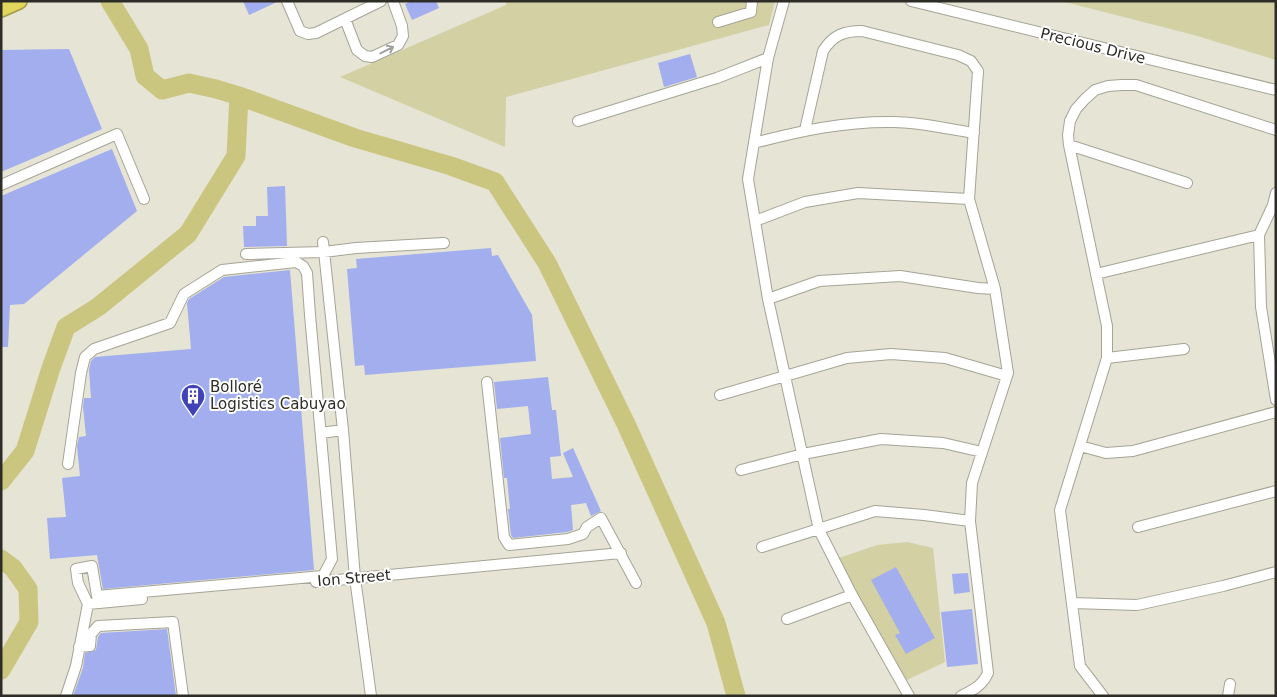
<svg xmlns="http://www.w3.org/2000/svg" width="1277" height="697" font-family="'DejaVu Sans',sans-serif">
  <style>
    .green { fill: #d3d0a4 }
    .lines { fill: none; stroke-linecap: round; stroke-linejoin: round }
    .river { stroke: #cbc67f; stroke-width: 19 }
    .building { fill: #a2aeed }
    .minor-casing { stroke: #a5a496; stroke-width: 12 }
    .highway-casing { stroke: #a29b4a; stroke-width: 18 }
    .minor { stroke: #fff; stroke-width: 10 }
    .highway { stroke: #e1d75d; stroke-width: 15 }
    .oneway { stroke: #a0a09e }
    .labels { text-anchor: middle; stroke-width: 4; stroke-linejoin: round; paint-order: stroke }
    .street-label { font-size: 15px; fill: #2d2c27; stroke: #fff }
    .poi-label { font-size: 15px; fill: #2d2c27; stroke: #fff; text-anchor: start }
  </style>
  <rect width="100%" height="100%" fill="#e5e4d5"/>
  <!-- green -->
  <path class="green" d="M507 1H775L769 25 506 97 505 147 340 77 506 5Z
    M1061 1H1276V60L1194 35Z
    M907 542 933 548 945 662 905 681 836 559 877 545Z"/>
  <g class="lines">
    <!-- river -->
    <path class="river" d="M110 1 139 49 145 76 162 90 189 83 216 89 239 96 355 138 451 166 495 182 547 263 626 424 716 623 736 696
      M1 481 25 451 51 368 66 327 98 307 188 234 236 156 239 96
      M1 559 13 568 28 589 29 622 1 670"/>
  </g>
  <!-- building -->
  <path class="building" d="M243 1H279L249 15Z
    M412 1H436L439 8 412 20 405 4Z
    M69 49 102 129 1 172V50Z
    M690 54 697 77 664 87 658 63Z
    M112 149 137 211 24 304 10 305 8 347H1V196Z
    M285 186 287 246 244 247 243 226H256V216H268L267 187Z
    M491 248 492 256 498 255 532 315 536 361 365 375 364 365 355 366 347 269 357 268 356 259Z
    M290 270 314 570 103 589 97 555 50 559 47 518 66 517 62 478 80 476 77 446 79 437 86 436 83 407 84 398H91L89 370 91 361 95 357 191 349 187 303 189 299 224 277Z
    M548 377 552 410H556L561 456 550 457 552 479 573 477 563 453 573 448 601 511 591 516 586 503 571 505 573 530 567 532 513 538 511 535 508 509H510L507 478H504L500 438 531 434 528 406 497 409 494 382Z
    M896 567 935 638 906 654 895 635 900 633 871 580Z
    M968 573 970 592 954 594 952 574Z
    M972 609 978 664 947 667 941 612Z
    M167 629 176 696H73L83 668 85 653 96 650 98 637 101 633Z"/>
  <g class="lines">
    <defs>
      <path id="minor" d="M287 1 300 31 308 34 316 33 381 1
        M784 1 768 58 748 179 768 299 819 530 852 595 909 696
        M911 1 1276 90
        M345 19 357 50 365 56 372 57 398 45 403 36 402 26 393 1
        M718 22 751 12 752 1
        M578 121 717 78 768 58
        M754 143C800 131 845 121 894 122 919 122 948 129 974 133
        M1069 145 1187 183
        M1 185 117 134 144 199
        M1276 193 1273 205 1259 235 1261 307 1276 400
        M755 221 805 202 858 193 969 199 978 71 971 61 958 55 862 31C844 31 833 35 823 51L805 130
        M323 242 343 430 355 578 371 696
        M246 254 324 252 356 248 444 243
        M1096 274 1259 235
        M768 299 819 281 900 276 978 288 995 289 969 199
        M1107 358 1184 349
        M487 382 504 537 509 545 568 539 583 534 587 527 601 518 636 583
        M720 395 847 358 891 354 945 358 1007 376
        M321 433 343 430
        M1080 446 1106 453 1133 451 1276 412
        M741 470 803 454 881 439 943 443 982 452
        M1138 527 1276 491
        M762 547 875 511 924 515 970 521
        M316 582 621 553
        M1072 603 1137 605 1223 586 1276 572
        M88 604 142 599
        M787 619 852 595
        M79 647 90 646 91 634 98 626 173 622 183 696
        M66 696 76 666 88 604 78 583 76 569 92 566 97 596 323 576 332 559 310 315 307 273 303 266 296 262 222 270 184 294 170 323 94 349 85 357 81 373 68 464
        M961 696C973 690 982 686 988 673L970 521 972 483 1008 373 995 289
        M1103 696 1080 666 1060 510 1107 358V326L1069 145 1068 135 1070 121 1076 109 1085 99 1095 90 1108 86 1122 85H1136L1276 130
        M1228 696 1230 684"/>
      <path id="highway" d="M1 9 19 1"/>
    </defs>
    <!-- minor casing -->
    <use href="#minor" class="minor-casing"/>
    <!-- highway casing -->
    <use href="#highway" class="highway-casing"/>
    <!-- minor -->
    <use href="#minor" class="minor"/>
    <!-- highway -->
    <use href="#highway" class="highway"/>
  </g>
  <!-- one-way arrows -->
  <defs><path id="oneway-shaft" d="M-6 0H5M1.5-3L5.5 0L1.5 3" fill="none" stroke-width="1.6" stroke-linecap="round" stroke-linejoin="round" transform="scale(1.25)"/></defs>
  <use class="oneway" href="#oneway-shaft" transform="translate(387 50) rotate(-27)"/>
  <!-- icons -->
  <defs>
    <symbol id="building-pin" viewBox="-11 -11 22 30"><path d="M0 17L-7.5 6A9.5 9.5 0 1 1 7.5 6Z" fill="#4043b7" stroke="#fff"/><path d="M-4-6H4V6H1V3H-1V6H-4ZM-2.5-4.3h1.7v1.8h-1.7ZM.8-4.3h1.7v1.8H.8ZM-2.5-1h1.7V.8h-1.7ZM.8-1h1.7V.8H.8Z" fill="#fff"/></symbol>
  </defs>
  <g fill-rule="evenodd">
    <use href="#building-pin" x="179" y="382" width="28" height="38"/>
  </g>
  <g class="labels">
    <!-- street labels -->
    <g class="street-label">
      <text transform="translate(1093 46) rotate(14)" y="5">Precious Drive</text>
      <text transform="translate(354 578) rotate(-5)" y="5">Ion Street</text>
    </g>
    <!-- poi labels -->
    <g class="poi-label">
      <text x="210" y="392">Bolloré<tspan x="210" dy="17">Logistics Cabuyao</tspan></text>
    </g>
  </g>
  <!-- border -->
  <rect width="1277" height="697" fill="none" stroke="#2d2c27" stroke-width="5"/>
</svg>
